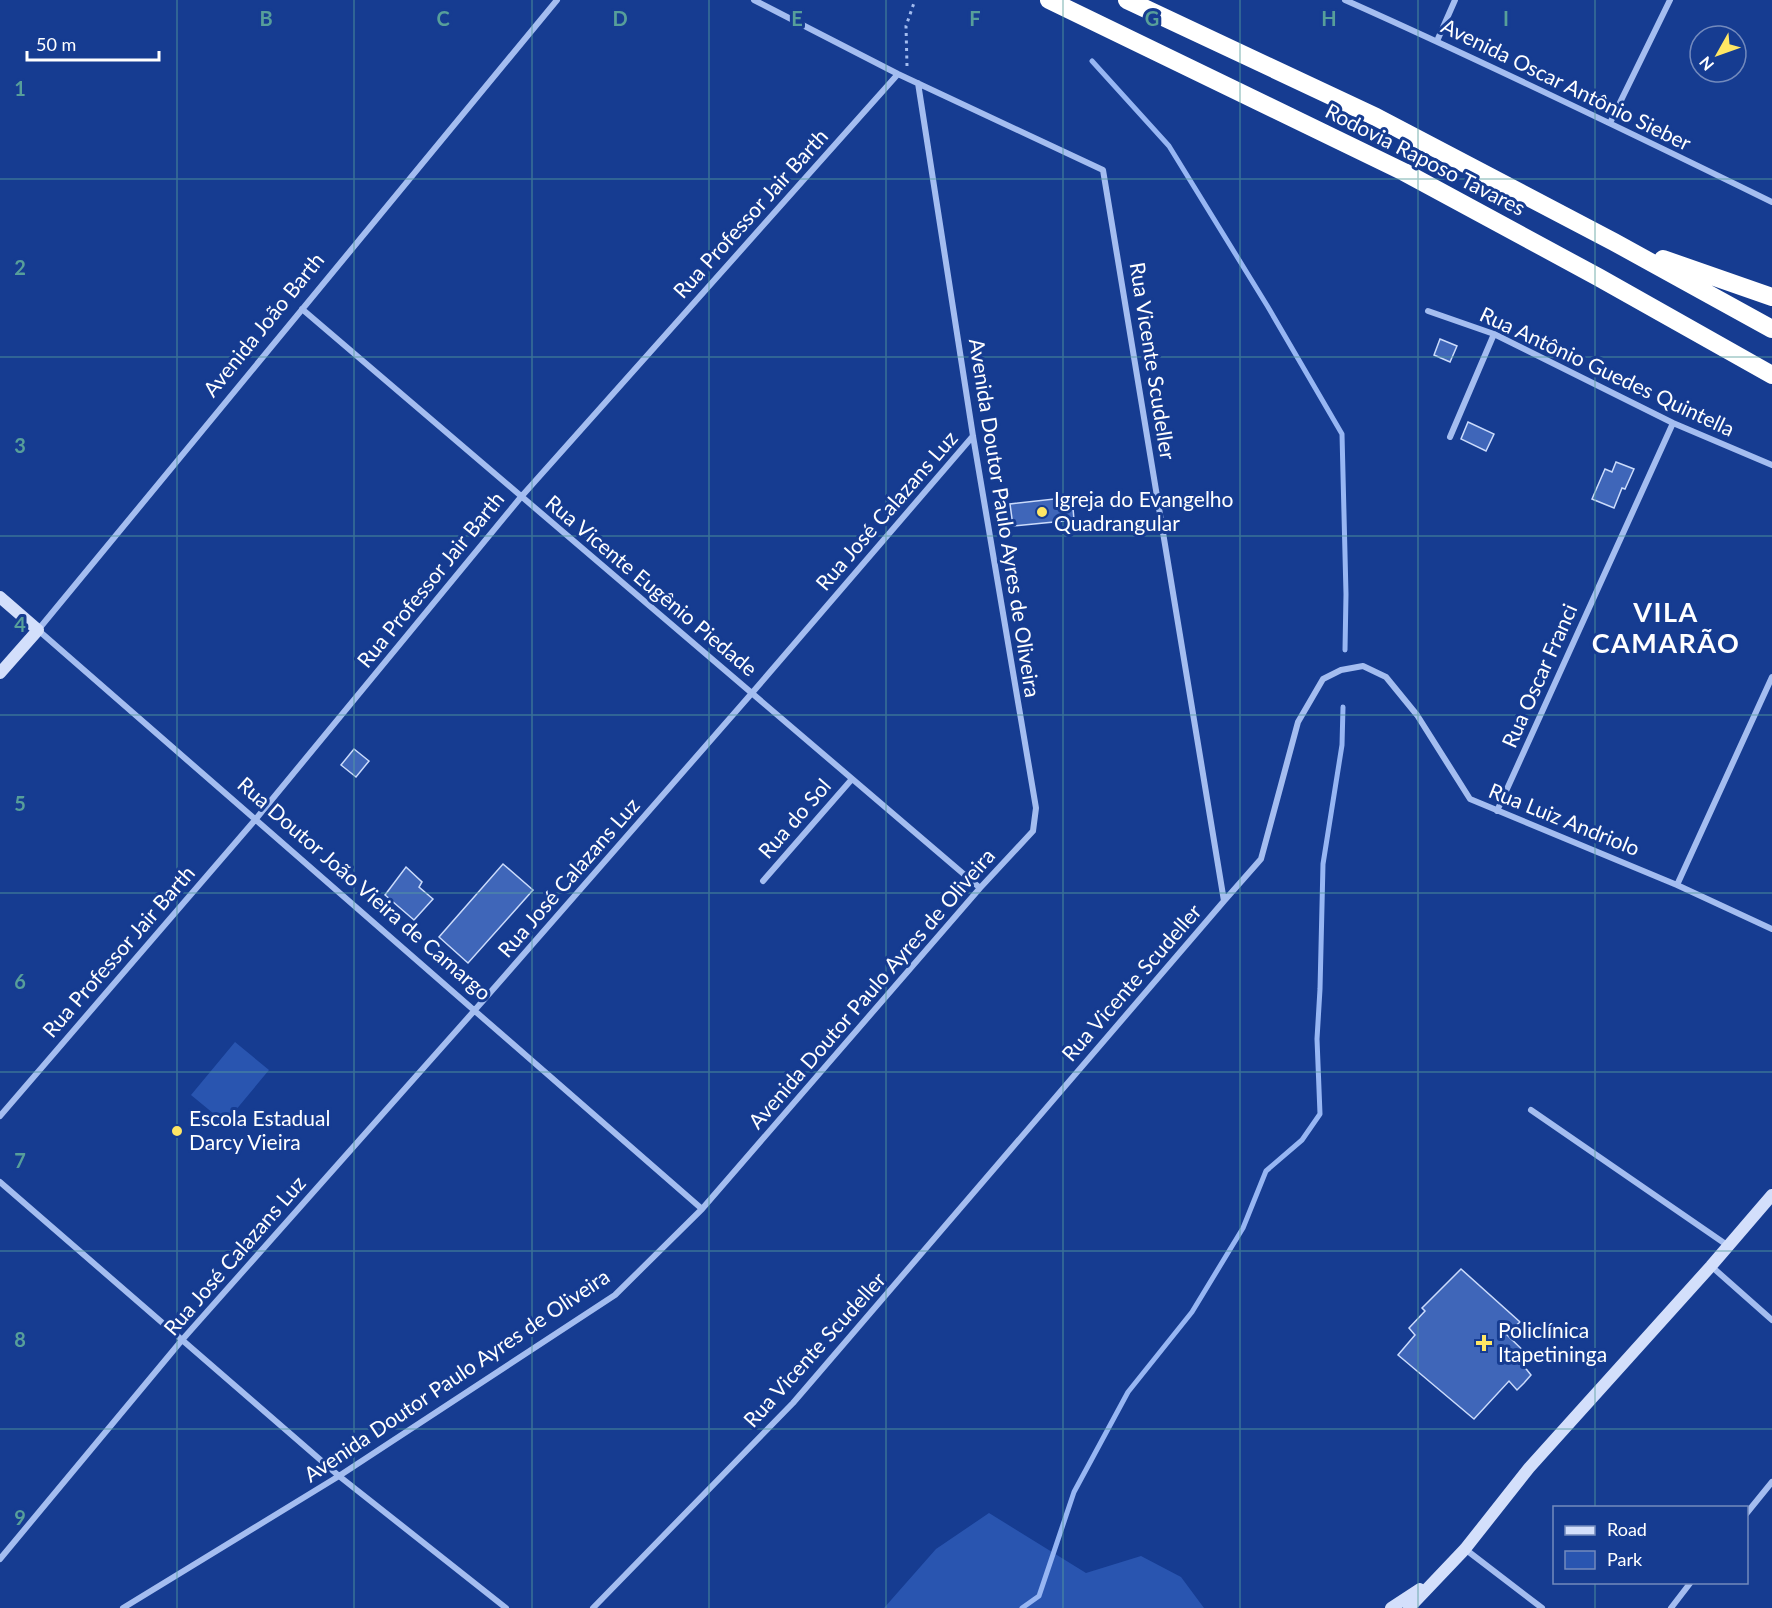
<svg xmlns="http://www.w3.org/2000/svg" width="1772" height="1608" font-family="Lato,sans-serif">
  <style>
    .green { fill: #2955b0 }
    .lines { fill: none; stroke-linecap: round; stroke-linejoin: round }
    .stream { stroke: #97b6f3; stroke-width: 5 }
    .building { fill: #3f66b9; stroke: #cbdbfb; stroke-width: 1.5 }
    .path { stroke: #a4bdf0; stroke-width: 3; stroke-dasharray: 3 4.5; stroke-linecap: butt }
    .street { stroke: #a4bdf0; stroke-width: 6 }
    .secondary { stroke: #d3dffb; stroke-width: 12 }
    .highway { stroke: #fff; stroke-width: 18 }
    .grid { fill: none; stroke: #579f9a; stroke-width: 1.5; stroke-opacity: 0.55 }
    .poi-dot { fill: #ffe664; stroke: #163c91; stroke-width: 2 }
    .labels { text-anchor: middle; stroke-width: 6; stroke-linejoin: round; paint-order: stroke }
    .street-label { font-size: 21px; fill: #fff; stroke: #163c91 }
    .poi-label { font-size: 21px; fill: #fff; stroke: #163c91; text-anchor: start }
    .district-label { font-size: 27px; font-weight: bold; letter-spacing: 1.5px; fill: #fff; stroke: #163c91 }
    .grid-label { font-size: 20px; text-anchor: middle; font-weight: bold; fill: #579f9a; stroke: #163c91; stroke-width: 6; stroke-linejoin: round; paint-order: stroke }
  </style>
  <rect width="100%" height="100%" fill="#163c91"/>
  <!-- green -->
  <path class="green" d="M235 1042 269 1070 225 1123 191 1095Z
    M989 1513 1086 1573 1141 1556 1181 1577 1204 1608H884L936 1549Z"/>
  <g class="lines">
    <!-- stream -->
    <path class="stream" d="M1092 61 1169 146 1268 307 1342 434 1346 594 1345 650
      M1022 1608 1039 1596 1074 1492 1128 1392 1192 1312 1243 1228 1266 1171 1302 1140 1320 1114 1317 1039 1320 989 1323 864 1342 745 1343 707"/>
  </g>
  <!-- building -->
  <path class="building" d="M1440 339 1457 346 1450 362 1434 355Z
    M1468 422 1494 434 1486 451 1461 439Z
    M1616 462 1634 469 1625 489 1622 488 1614 508 1592 499 1605 469 1612 472Z
    M1072 497 1074 520 1013 526 1010 504Z
    M354 749 369 761 356 777 341 765Z
    M503 864 533 890 468 963 439 937Z
    M406 867 422 882 419 887 433 899 414 920 385 895Z
    M1461 1269 1520 1322 1506 1334 1531 1358 1523 1365 1531 1375 1524 1383 1517 1390 1509 1381 1474 1419 1398 1355 1415 1335 1409 1328 1425 1311 1422 1308Z"/>
  <g class="lines">
    <!-- path -->
    <path class="path" d="M907 66 906 26 915 0"/>
    <!-- street -->
    <path class="street" d="M557 0 38 630 702 1209
      M1345 0C1489 64 1631 133 1772 202
      M1437 41 1455 0
      M1610 123 1670 0
      M302 309 980 888
      M1428 311 1494 334 1673 423 1772 465
      M1450 437 1494 334
      M1497 811 1673 423
      M763 881 852 779
      M1677 885 1772 677
      M1224 901 1261 859 1298 722 1323 679 1341 670 1363 666 1386 677 1417 715 1470 799 1677 885 1772 929
      M1531 1110 1727 1245
      M0 1116 255 820 521 497 898 74
      M0 1182 339 1476 506 1608
      M1711 1266 1772 1320
      M1746 1514 1772 1482
      M1465 1549 1542 1608
      M0 1559 182 1340 474 1011 752 693 973 436
      M123 1608 339 1476 615 1295 702 1209 980 888 1033 831 1036 808 973 436 918 83
      M593 1608 793 1403 1224 901 1103 170 898 74 754 0
      M1671 1608 1691 1582"/>
    <!-- secondary -->
    <path class="secondary" d="M0 597 38 630 0 673
      M1391 1608 1420 1589
      M1409 1608 1465 1549 1529 1468 1711 1266 1772 1195"/>
    <!-- highway -->
    <path class="highway" d="M1049 0 1404 172 1598 277 1772 375
      M1127 0 1376 117 1614 242 1772 329
      M1663 259 1772 297"/>
  </g>
  <!-- grid -->
  <path class="grid" d="M177 0V1608M354 0V1608M532 0V1608M709 0V1608M886 0V1608M1063 0V1608M1240 0V1608M1418 0V1608M1595 0V1508M0 179H1772M0 357H1772M0 536H1772M0 715H1772M0 893H1772M0 1072H1772M0 1251H1772M0 1429H1772M1595 1582V1608"/>
  <!-- markers -->
  <g class="poi-dot">
    <circle cx="1042" cy="512" r="6"/>
    <circle cx="177" cy="1131" r="6"/>
    <path d="M1481 1334h6v6h6v6h-6v6h-6v-6h-6v-6h6z"/>
  </g>
  <g class="labels">
    <!-- street labels -->
    <g class="street-label">
      <text transform="translate(1566 85) rotate(26)" y="7">Avenida Oscar Antônio Sieber</text>
      <text transform="translate(1425 160) rotate(27)" y="7">Rodovia Raposo Tavares</text>
      <text transform="translate(751 214) rotate(-48)" y="7">Rua Professor Jair Barth</text>
      <text transform="translate(264 325) rotate(-51)" y="7">Avenida João Barth</text>
      <text transform="translate(1152 361) rotate(81)" y="7">Rua Vicente Scudeller</text>
      <text transform="translate(1607 372) rotate(25)" y="7">Rua Antônio Guedes Quintella</text>
      <text transform="translate(887 511) rotate(-49)" y="7">Rua José Calazans Luz</text>
      <text transform="translate(1004 518) rotate(81)" y="7">Avenida Doutor Paulo Ayres de Oliveira</text>
      <text transform="translate(431 580) rotate(-51)" y="7">Rua Professor Jair Barth</text>
      <text transform="translate(651 586) rotate(40)" y="7">Rua Vicente Eugênio Piedade</text>
      <text transform="translate(1540 676) rotate(-66)" y="7">Rua Oscar Franci</text>
      <text transform="translate(795 819) rotate(-49)" y="7">Rua do Sol</text>
      <text transform="translate(1564 820) rotate(22)" y="7">Rua Luiz Andriolo</text>
      <text transform="translate(569 878) rotate(-49)" y="7">Rua José Calazans Luz</text>
      <text transform="translate(364 889) rotate(41)" y="7">Rua Doutor João Vieira de Camargo</text>
      <text transform="translate(119 952) rotate(-49)" y="7">Rua Professor Jair Barth</text>
      <text transform="translate(1132 983) rotate(-49)" y="7">Rua Vicente Scudeller</text>
      <text transform="translate(872 989) rotate(-49)" y="7">Avenida Doutor Paulo Ayres de Oliveira</text>
      <text transform="translate(235 1256) rotate(-49)" y="7">Rua José Calazans Luz</text>
      <text transform="translate(815 1350) rotate(-48)" y="7">Rua Vicente Scudeller</text>
      <text transform="translate(457 1376) rotate(-34)" y="7">Avenida Doutor Paulo Ayres de Oliveira</text>
    </g>
    <!-- poi labels -->
    <g class="poi-label">
      <text x="1054" y="507">Igreja do Evangelho<tspan x="1054" dy="24">Quadrangular</tspan></text>
      <text x="189" y="1126">Escola Estadual<tspan x="189" dy="24">Darcy Vieira</tspan></text>
      <text x="1498" y="1338">Policlínica<tspan x="1498" dy="24">Itapetininga</tspan></text>
    </g>
    <!-- district labels -->
    <g class="district-label">
      <text x="1666" y="622">VILA<tspan x="1666" dy="31">CAMARÃO</tspan></text>
    </g>
  </g>
  <g class="grid-label">
    <text x="266" y="26">B</text>
    <text x="443" y="26">C</text>
    <text x="620" y="26">D</text>
    <text x="797" y="26">E</text>
    <text x="975" y="26">F</text>
    <text x="1152" y="26">G</text>
    <text x="1329" y="26">H</text>
    <text x="1506" y="26">I</text>
    <text x="20" y="96">1</text>
    <text x="20" y="275">2</text>
    <text x="20" y="453">3</text>
    <text x="20" y="632">4</text>
    <text x="20" y="811">5</text>
    <text x="20" y="989">6</text>
    <text x="20" y="1168">7</text>
    <text x="20" y="1347">8</text>
    <text x="20" y="1525">9</text>
  </g>
  <!-- legend -->
  <rect x="1553" y="1506" width="195" height="78" fill="#163c91" stroke="#738abd" stroke-width="1.5"/>
  <rect x="1565" y="1526" width="30" height="9" fill="#d3dffb" stroke="#738abd" stroke-width="1.5"/>
  <text x="1607" y="1536" font-size="18" fill="#ffffff">Road</text>
  <rect x="1565" y="1551" width="30" height="18" fill="#2955b0" stroke="#738abd" stroke-width="1.5"/>
  <text x="1607" y="1566" font-size="18" fill="#ffffff">Park</text>
  <!-- north arrow -->
  <g transform="translate(1718 54) rotate(230)"><circle r="28" fill="#163c91" stroke="#738abd" stroke-width="1.5"/>
  <path d="M0-4.5L10 22L0 15L-10 22Z" fill="#ffe664"/>
  <text y="-9" font-size="16" font-weight="bold" text-anchor="middle" fill="#ffffff">N</text>
  </g>
  <!-- scale -->
  <path d="M27 51v9h132v-9" fill="none" stroke="#ffffff" stroke-width="3"/>
  <text x="36" y="51" font-size="18" fill="#ffffff" stroke="#163c91" stroke-width="4.5" paint-order="stroke">50 m</text>
</svg>
